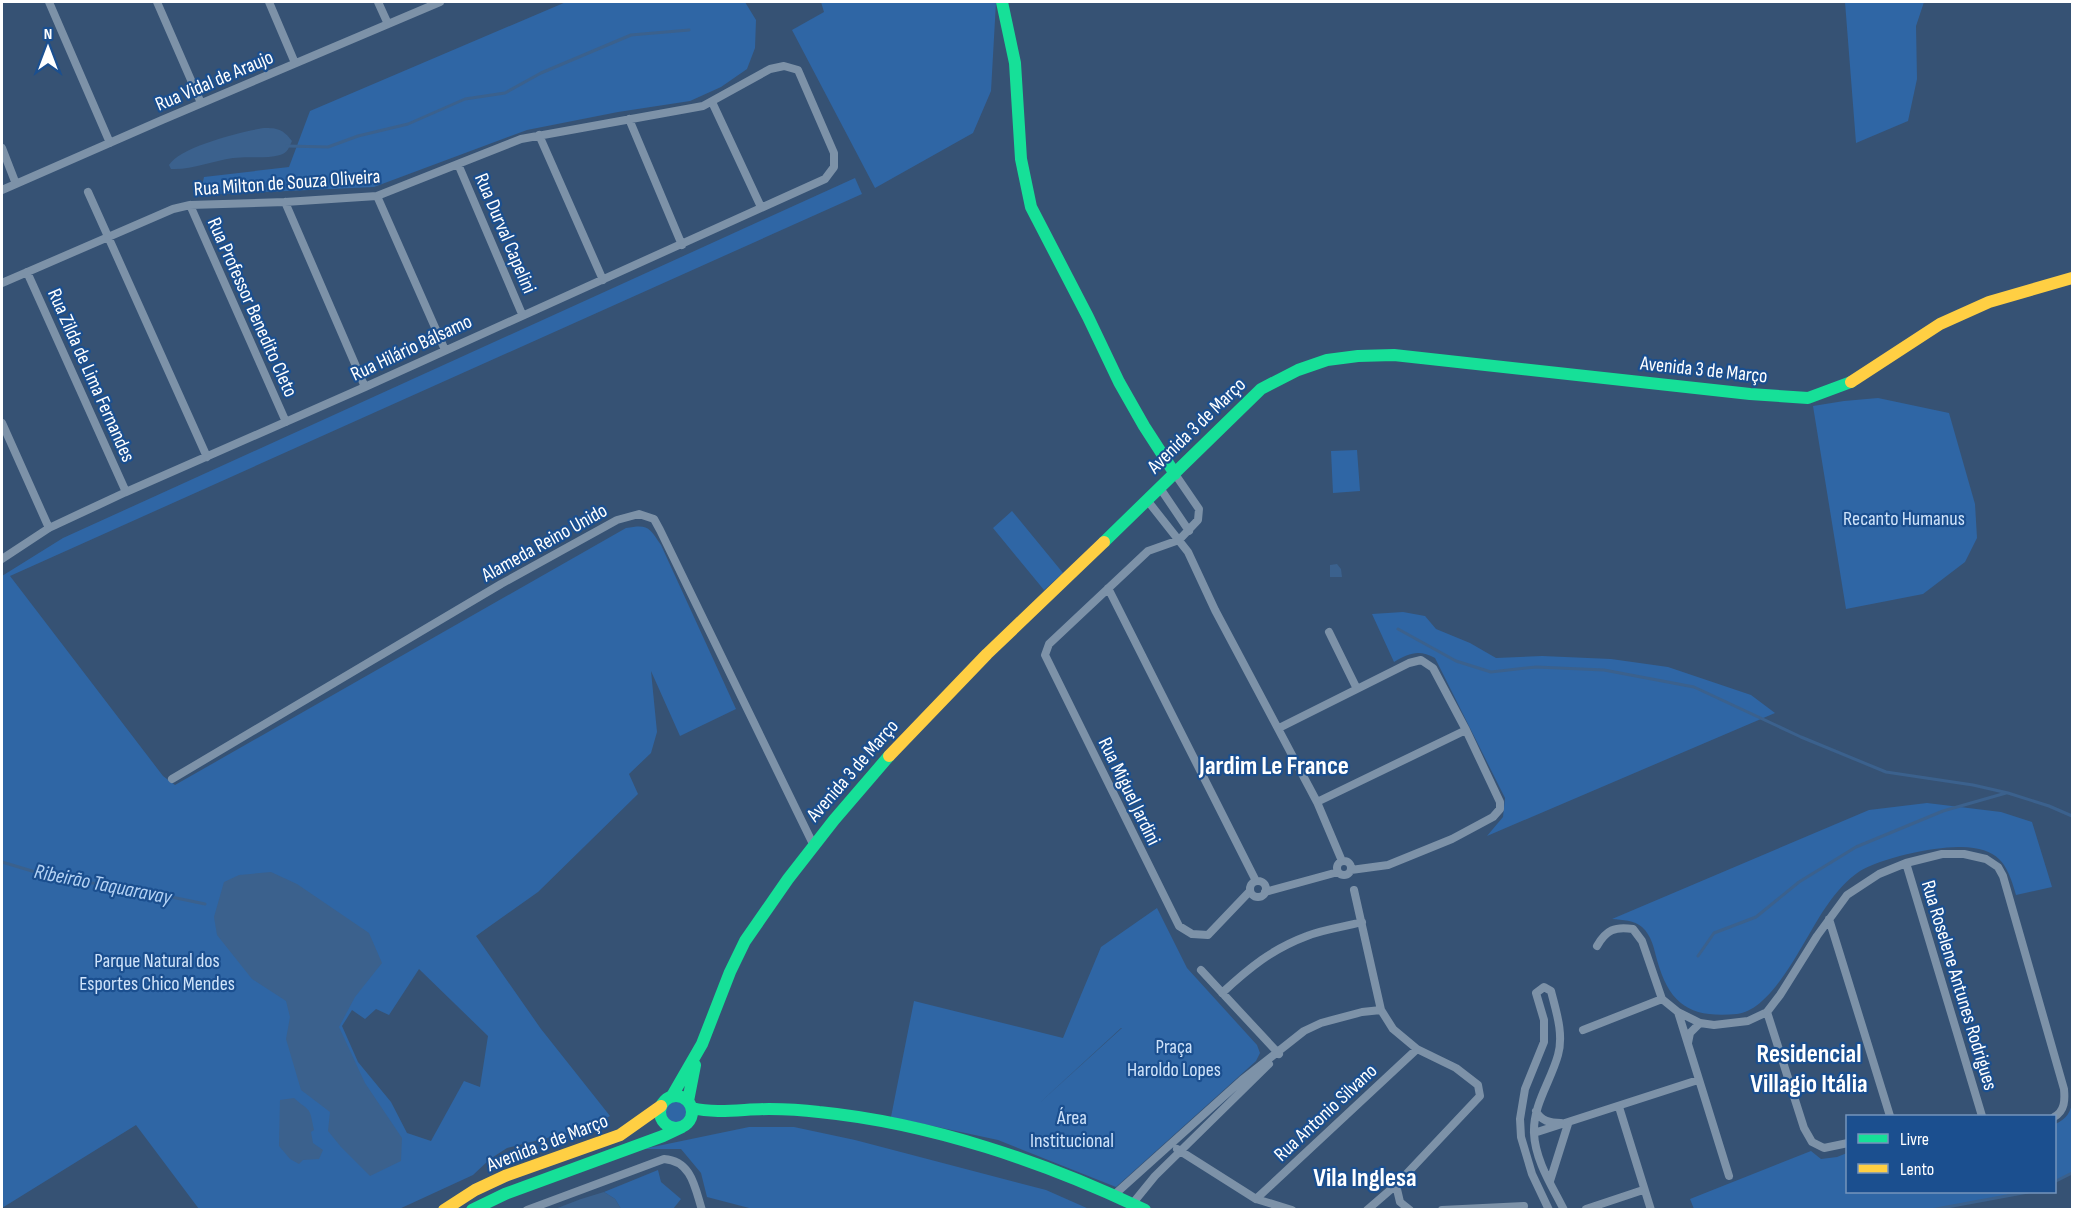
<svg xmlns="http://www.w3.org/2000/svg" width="2074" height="1211" font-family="'Sofia Sans Condensed',sans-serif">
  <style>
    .green { fill: #2f66a5; fill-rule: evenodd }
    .water { fill: #3b618d }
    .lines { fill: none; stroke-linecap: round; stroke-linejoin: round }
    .stream { stroke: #3b618d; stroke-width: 3 }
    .street { stroke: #7d92a8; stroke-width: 8 }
    .fast { stroke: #16e098; stroke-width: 12 }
    .slow { stroke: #ffcf43; stroke-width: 12 }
    .labels { text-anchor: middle; stroke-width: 4.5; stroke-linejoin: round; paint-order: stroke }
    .street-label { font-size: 20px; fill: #fff; stroke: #1b4f8f }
    .park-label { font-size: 20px; fill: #cfe3fa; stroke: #1b4f8f }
    .water-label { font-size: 21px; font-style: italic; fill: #b5d3f5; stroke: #1b4f8f }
    .district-label { font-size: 26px; font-weight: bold; fill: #fff; stroke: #1b4f8f }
  </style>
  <rect width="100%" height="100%" fill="#365274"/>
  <!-- green -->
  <path class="green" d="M566 2H745L756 20 755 48 747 69 721 87 690 101 618 112 527 130 374 187 200 195 204 177 289 167 310 111Z
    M821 2H996L991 91 973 133 875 188 792 30 824 12Z
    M1845 2H1924L1916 26 1917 79 1908 121 1856 143Z
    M855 178 862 194 10 576 163 776 175 785 626 528C648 524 649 527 661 545L736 709 680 736 651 671 657 732 651 753 629 774 638 794 538 892 476 936 541 1029 610 1116 591 1127 507 1148 490 1159 473 1175 397 1210 199 1209 136 1125 2 1208V576L63 538ZM419 969 488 1036 480 1087 464 1081 431 1141 407 1133 391 1102 358 1062 342 1026 352 1010 365 1019 376 1009 389 1015Z
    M1878 398 1949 413 1975 504 1977 538 1965 562 1923 594 1846 609 1813 406 1844 401Z
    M1357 450 1360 491 1333 493 1331 451Z
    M1012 511 1063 573 1044 590 993 528Z
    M1403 612 1425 616 1436 629 1470 643 1496 658 1542 656 1611 659 1668 667 1751 695 1775 713 1487 836 1503 817 1505 798 1435 658C1419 649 1409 653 1394 662L1372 614Z
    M1927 803 2001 812 2032 822 2052 887 2016 895C2007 862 1998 848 1961 847 1936 846 1881 858 1860 871 1848 879 1836 892 1828 904 1807 932 1775 1010 1737 1014 1691 1018 1670 1006 1657 960 1654 949 1652 936 1642 927 1634 920 1623 920 1612 919L1869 810Z
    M1157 908 1187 968 1257 1045 1260 1053 1256 1061 1116 1187 998 1140 891 1117 914 1001 1063 1038 1101 947ZM1122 1028 1035 1107 1121 1028Z
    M2072 1100V1172L2055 1182V1124C2066 1120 2072 1111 2072 1100Z
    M664 1112a11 11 0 1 1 22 0a11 11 0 1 1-22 0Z
    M749 1127H794L855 1140 1046 1190 1089 1209H753L707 1197 701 1173 681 1149H643Z
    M1811 1151 1821 1159 1837 1157 1847 1153 1848 1192H2028L1931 1210 1694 1209 1690 1199Z
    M658 1170 661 1182 681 1199 673 1209H621L615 1199 604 1192Z"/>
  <!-- water -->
  <path class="water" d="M264 128C277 128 283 129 292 141 289 147 288 153 280 155 265 159 248 156 233 158 212 161 192 170 171 169L169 165C179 147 243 131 264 128Z
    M1337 564 1341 569 1342 577H1330V565Z
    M271 872 297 884 369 933 382 963 355 997 339 1027 365 1083 402 1138 401 1161 370 1176 341 1147 328 1131 330 1112 301 1090 286 1039 290 1017 286 1001 252 979 217 935 214 917 224 882 239 875Z
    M294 1098C311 1113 309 1105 314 1130L311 1132 313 1143 323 1150 319 1159 303 1160 299 1164 290 1159 279 1146 280 1100Z
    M604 1192 615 1199 621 1209H555L581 1199Z"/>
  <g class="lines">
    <!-- stream -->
    <path class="stream" d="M287 146 328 147 358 136 408 124 465 99 505 93 541 73 631 35 689 30
      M1398 629 1456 661 1491 672 1536 667 1604 670 1694 687 1801 737 1886 772 1973 785 2008 793 2049 806 2072 816
      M2 862 52 877 138 890 205 904
      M1698 956 1714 933 1756 917 1799 882 1856 847 1943 811 2006 793
      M2054 1182 2072 1173
      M1931 1210 2028 1192"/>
    <!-- street -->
    <path class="street" d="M49 2 110 143
      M157 2 201 103
      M269 2 295 63
      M378 2 388 24
      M712 102 761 207
      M629 119 682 245
      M539 135 603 280
      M2 148 16 184
      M458 164 522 314
      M2 190 162 120 440 2
      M88 192 207 457
      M377 196 445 350
      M285 202 365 387
      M190 205 286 422
      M27 272 126 492
      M2 283 173 209 190 205 285 202 377 196 521 139 703 106 770 69 784 66 798 70 834 153V167L825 179 365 387 126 492 49 528 2 559
      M2 423 49 528
      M1175 474 1199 509 1198 520 1179 540 1148 551 1049 644 1045 655 1179 926 1192 934 1208 935 1250 891
      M1160 488 1189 531
      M1147 500 1188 552 1215 610 1317 802 1342 861
      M1108 588 1256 881
      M1329 632 1357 689
      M1279 728 1409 663 1421 660 1433 668 1466 730 1500 802V809L1493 817 1452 839 1388 865 1351 870
      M172 779 501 584 617 520 639 514 654 519 660 530 813 844
      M1317 802 1466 730
      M1337 868a7 7 0 1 1 14 0a7 7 0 1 1-14 0Z
      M1906 863 1982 1116
      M1250 889a8 8 0 1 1 16 0a8 8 0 1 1-16 0Z
      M1354 890 1381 1010 1393 1029 1417 1049 1456 1068 1478 1085 1480 1096 1396 1185 1367 1210
      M1265 892 1338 872
      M1829 919 1890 1116
      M1597 946C1606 930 1615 926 1633 929L1642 941 1662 999 1678 1012 1700 1023 1714 1025 1748 1021 1767 1012 1780 995 1817 936 1847 895 1879 874 1906 863 1942 854H1964L1986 859 1998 867 2003 876 2064 1089C2065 1100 2065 1111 2054 1117
      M1201 970 1279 1054
      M1222 993C1249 968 1272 949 1307 936 1324 929 1344 927 1362 922
      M1678 1012 1729 1176
      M1767 1012 1804 1128 1812 1142 1824 1148 1848 1143
      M1583 1030 1662 999
      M1688 1043 1690 1033 1700 1023
      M1619 1107 1651 1210
      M1536 1111C1541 1121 1550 1123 1561 1123
      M1534 1133 1698 1080
      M1177 1149 1256 1199 1292 1210
      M1550 1181 1568 1124
      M1396 1185 1400 1202 1410 1210
      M1114 1195 1242 1080 1304 1031 1321 1023 1362 1012 1381 1010
      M1256 1199 1417 1049
      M1133 1203 1155 1176 1269 1064
      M1586 1209 1643 1190
      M527 1210 664 1159C692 1161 695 1188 702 1210
      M1442 1210 1524 1206
      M1549 1210 1532 1174 1521 1137 1520 1119 1525 1089 1544 1042V1020L1536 993 1544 987 1551 991C1556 1011 1564 1034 1558 1055 1551 1081 1533 1104 1534 1133 1535 1160 1552 1186 1564 1210"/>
    <!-- fast -->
    <path class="fast" d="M1002 2 1015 63 1021 159 1031 207 1088 317 1119 382 1144 426 1175 474
      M1104 542 1261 389 1298 370 1327 360 1358 356 1394 355 1750 394 1808 398 1851 382
      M672 1096 702 1044 730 972 745 941 788 879 834 820 889 756
      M660 1112a16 16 0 1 1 32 0a16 16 0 1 1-32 0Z
      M688 1101 695 1065
      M692 1108C717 1114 743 1109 769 1109 786 1109 803 1110 819 1112 930 1123 1045 1162 1145 1210
      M472 1210 505 1194 663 1136 682 1127"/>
    <!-- slow -->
    <path class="slow" d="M1851 382 1940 324 1989 302 2072 278
      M889 756 987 654 1104 542
      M444 1210 475 1190 505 1176 620 1135 661 1106"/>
  </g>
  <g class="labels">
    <!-- street labels -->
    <g class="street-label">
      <text transform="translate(214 80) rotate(-23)" y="7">Rua Vidal de Araujo</text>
      <text transform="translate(287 182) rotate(-4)" y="7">Rua Milton de Souza Oliveira</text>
      <text transform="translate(506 233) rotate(67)" y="7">Rua Durval Capelini</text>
      <text transform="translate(253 307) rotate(66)" y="7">Rua Professor Benedito Cleto</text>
      <text transform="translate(411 347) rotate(-25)" y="7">Rua Hilário Bálsamo</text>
      <text transform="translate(1704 369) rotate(6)" y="7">Avenida 3 de Março</text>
      <text transform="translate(92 375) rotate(66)" y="7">Rua Zilda de Lima Fernandes</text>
      <text transform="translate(1196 425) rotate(-44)" y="7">Avenida 3 de Março</text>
      <text transform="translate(544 542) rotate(-29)" y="7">Alameda Reino Unido</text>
      <text transform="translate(852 770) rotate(-49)" y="7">Avenida 3 de Março</text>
      <text transform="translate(1130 791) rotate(64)" y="7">Rua Miguel Jardini</text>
      <text transform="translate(1960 985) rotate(73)" y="7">Rua Roselene Antunes Rodrigues</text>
      <text transform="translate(1325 1112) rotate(-43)" y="7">Rua Antonio Silvano</text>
      <text transform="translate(547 1142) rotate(-21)" y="7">Avenida 3 de Março</text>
    </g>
    <!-- park labels -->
    <g class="park-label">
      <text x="1904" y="525">Recanto Humanus</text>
      <text x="157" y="967">Parque Natural dos<tspan x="157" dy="23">Esportes Chico Mendes</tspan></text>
      <text x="1174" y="1053">Praça<tspan x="1174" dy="23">Haroldo Lopes</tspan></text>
      <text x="1072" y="1124">Área<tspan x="1072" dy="23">Institucional</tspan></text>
    </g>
    <!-- water labels -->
    <g class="water-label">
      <text transform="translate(103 884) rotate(11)" y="7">Ribeirão Taquaravay</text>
    </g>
    <!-- district labels -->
    <g class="district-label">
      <text x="1274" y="774">Jardim Le France</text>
      <text x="1809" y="1062">Residencial<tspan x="1809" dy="30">Villagio Itália</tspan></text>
      <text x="1365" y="1186">Vila Inglesa</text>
    </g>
  </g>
  <!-- border -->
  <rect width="2074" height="1211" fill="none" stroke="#ffffff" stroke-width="6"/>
  <!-- legend -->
  <rect x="1846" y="1115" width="210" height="78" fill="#1b4f8f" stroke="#7695bc" stroke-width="1.5"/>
  <rect x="1858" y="1134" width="30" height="9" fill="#16e098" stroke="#7695bc" stroke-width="1.5"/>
  <text x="1900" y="1145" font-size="18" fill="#ffffff">Livre</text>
  <rect x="1858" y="1164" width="30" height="9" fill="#ffcf43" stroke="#7695bc" stroke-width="1.5"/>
  <text x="1900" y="1175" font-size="18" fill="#ffffff">Lento</text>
  <!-- north arrow -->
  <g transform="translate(48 48)" stroke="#1b4f8f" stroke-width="4.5" paint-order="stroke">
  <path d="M0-4.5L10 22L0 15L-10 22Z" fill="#ffffff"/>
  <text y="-9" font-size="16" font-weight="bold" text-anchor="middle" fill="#ffffff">N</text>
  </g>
</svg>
